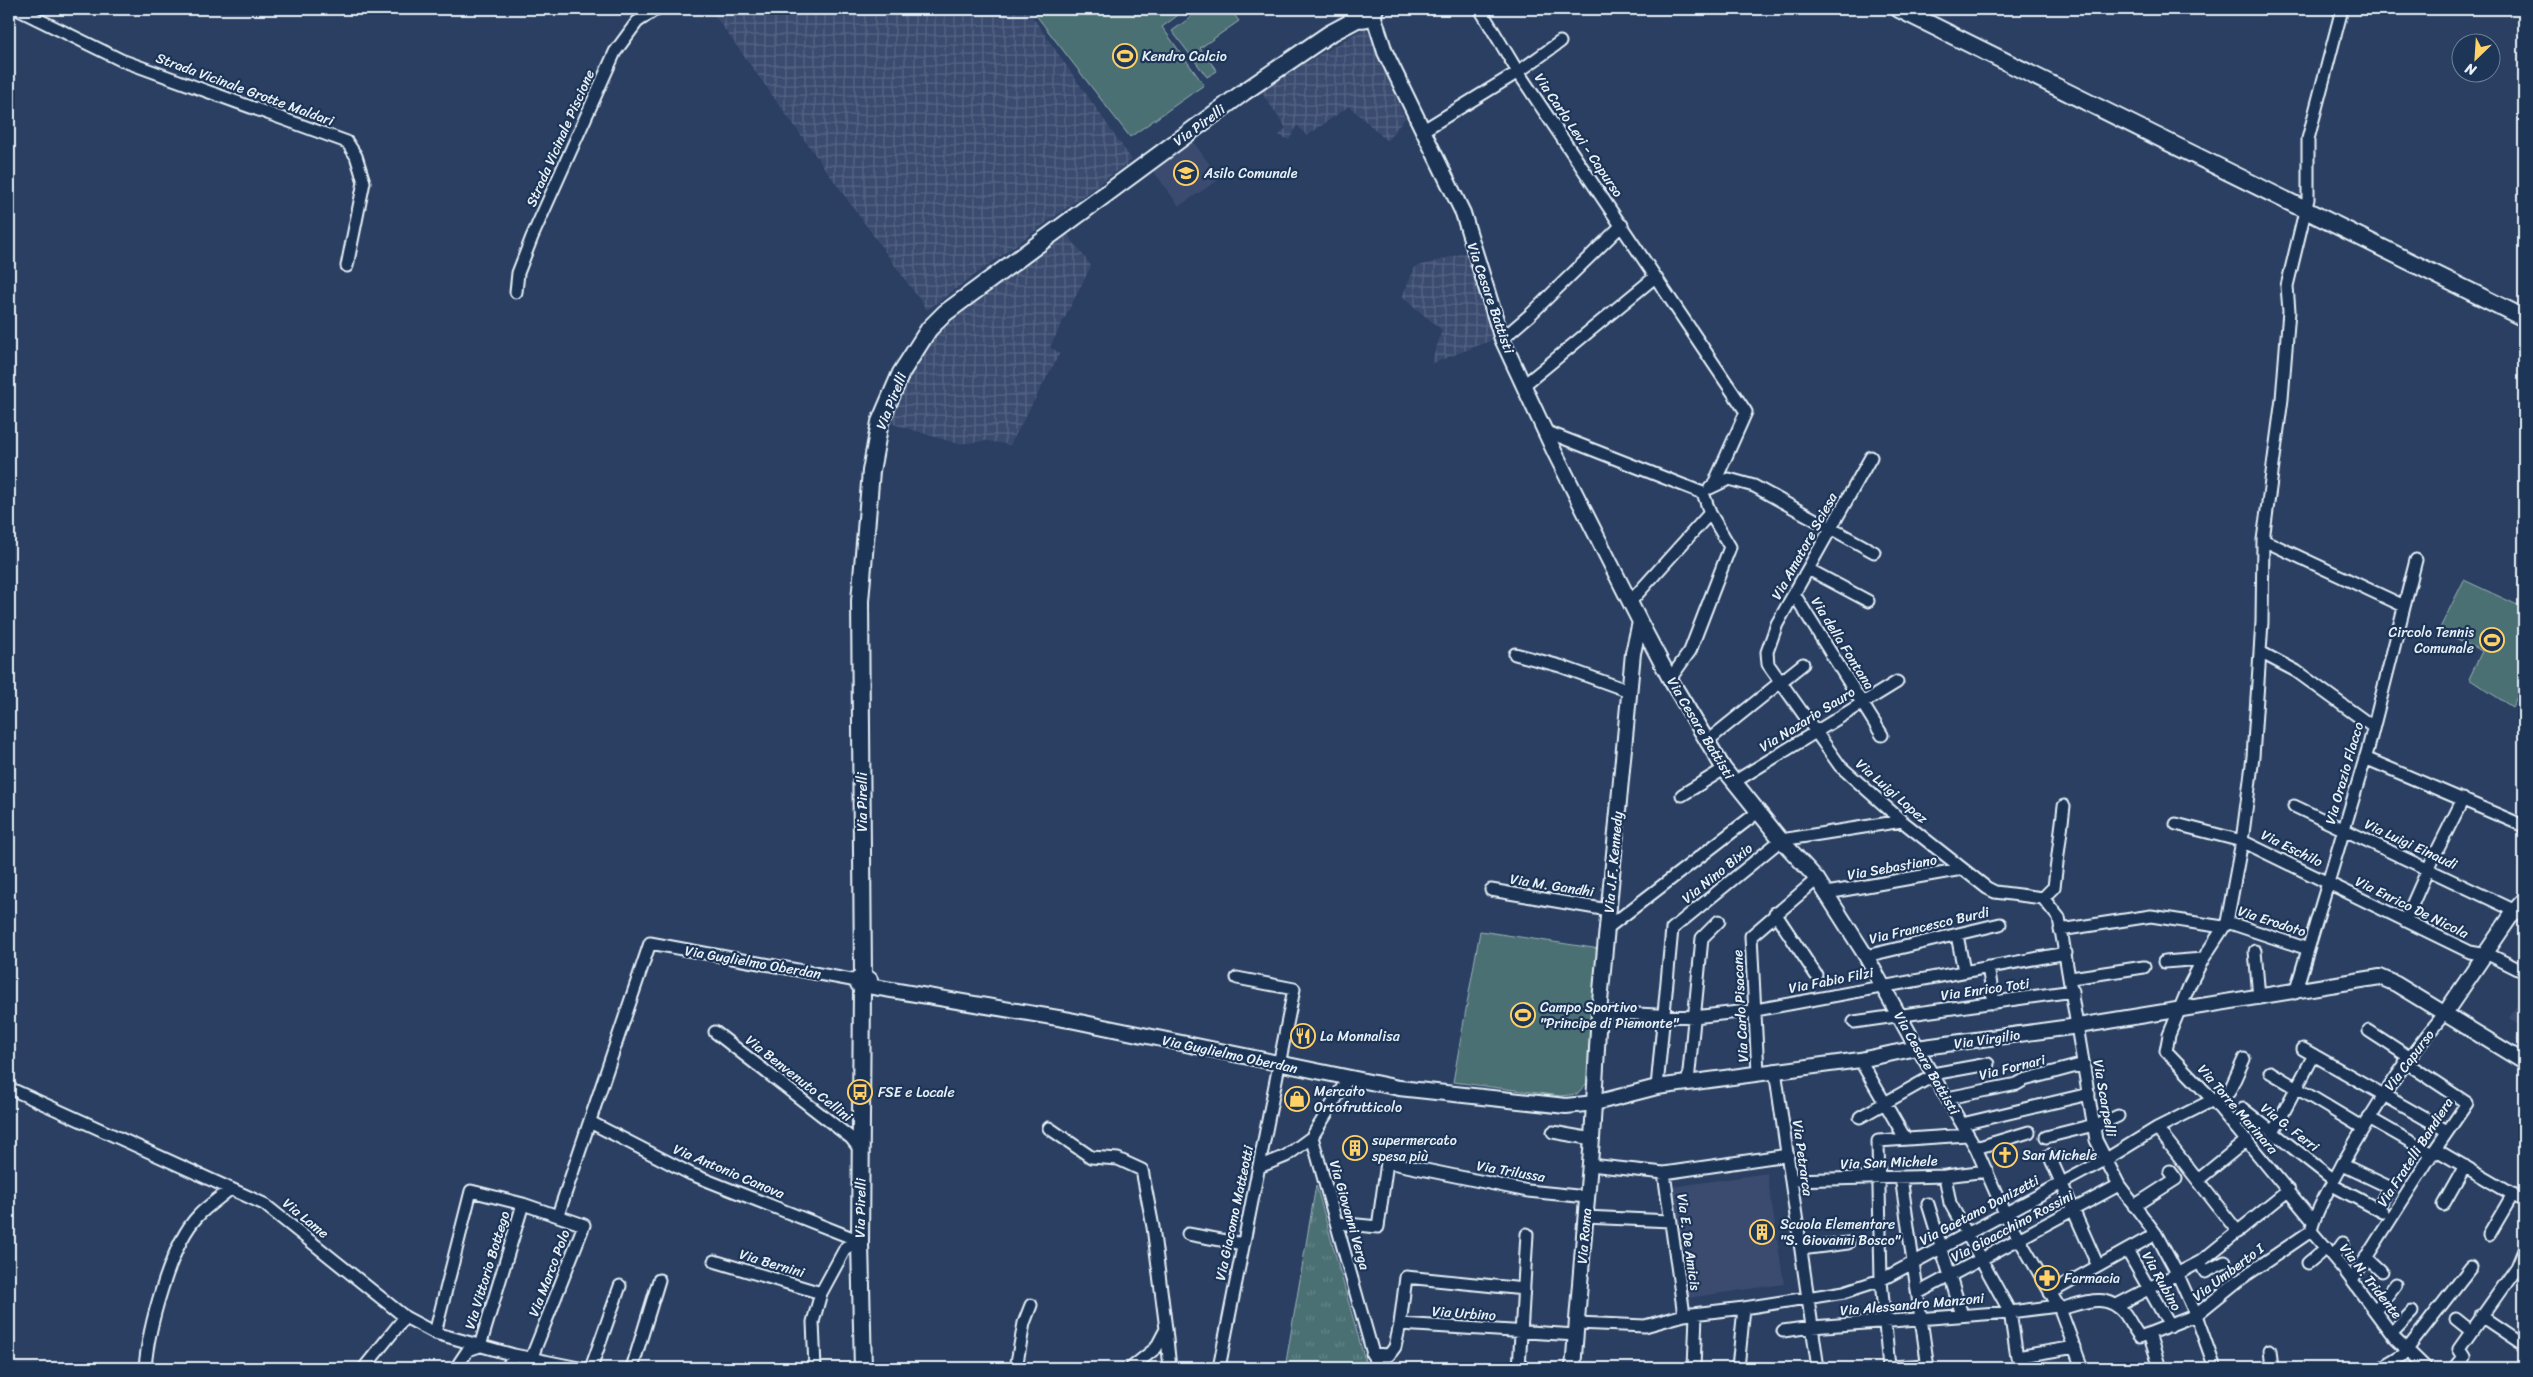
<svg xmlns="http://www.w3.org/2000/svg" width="2533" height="1377" font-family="Sriracha,sans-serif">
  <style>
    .built { fill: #3a4b6f }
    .industrial { fill: url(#industrial-grid) }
    .grass { fill: url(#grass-tufts); stroke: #9ab0b6 }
    .pitch { fill: #4b7073; stroke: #9ab0b6 }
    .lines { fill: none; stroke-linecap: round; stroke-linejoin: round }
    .minor-casing { stroke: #e8f1f8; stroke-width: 15 }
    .tertiary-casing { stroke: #e8f1f8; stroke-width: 18 }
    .secondary-casing { stroke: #e8f1f8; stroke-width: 20 }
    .minor { stroke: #1d3557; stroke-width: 11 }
    .tertiary { stroke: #1d3557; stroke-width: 14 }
    .secondary { stroke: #1d3557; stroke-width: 16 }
    .labels { text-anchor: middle; stroke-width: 4.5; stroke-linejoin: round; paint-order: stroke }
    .poi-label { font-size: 14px; fill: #e8f1f8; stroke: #1d3557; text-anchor: start }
    .street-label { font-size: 14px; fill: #e8f1f8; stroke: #1d3557 }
  </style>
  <defs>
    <pattern id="industrial-grid" width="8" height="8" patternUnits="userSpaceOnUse" patternTransform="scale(1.25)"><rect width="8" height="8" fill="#3a4b6f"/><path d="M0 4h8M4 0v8" fill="none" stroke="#566584"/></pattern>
    <pattern id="grass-tufts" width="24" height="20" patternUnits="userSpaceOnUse" patternTransform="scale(1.25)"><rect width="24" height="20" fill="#4b7073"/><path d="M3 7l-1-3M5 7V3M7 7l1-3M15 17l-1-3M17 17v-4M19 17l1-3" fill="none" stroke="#658588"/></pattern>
  </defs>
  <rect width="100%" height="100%" fill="#2a3f62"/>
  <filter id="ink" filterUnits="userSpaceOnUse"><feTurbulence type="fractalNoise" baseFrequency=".02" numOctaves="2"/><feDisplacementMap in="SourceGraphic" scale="10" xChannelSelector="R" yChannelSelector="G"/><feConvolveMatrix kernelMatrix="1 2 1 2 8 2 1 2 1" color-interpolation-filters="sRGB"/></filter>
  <g filter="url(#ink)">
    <!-- built -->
    <path class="built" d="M1192 140 1220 179 1179 206 1151 168Z
      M2524 993V1045L2515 1040 2523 1026 2509 1018Z
      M1767 1173 1784 1284 1687 1298 1672 1187Z"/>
    <!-- industrial -->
    <path class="industrial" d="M710 9H1027L1132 160 927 310Z
      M1366 27 1405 118 1387 141 1349 106 1307 136 1297 125 1289 140 1279 135 1286 128 1260 90Z
      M1066 232 1091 266 1050 347 1060 353 1010 445 987 441 958 444 890 423 912 368 948 319Z
      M1468 252 1495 339 1431 364 1442 330 1402 297 1415 267Z"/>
    <!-- grass -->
    <path class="grass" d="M1316 1185 1367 1368H1285Z"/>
    <!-- pitch -->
    <path class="pitch" d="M1042 9H1172L1177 16 1162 27 1204 85 1130 137 1035 14Z
      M1187 9H1230L1239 21 1200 48 1217 71 1207 77 1172 31 1191 17Z
      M2464 580 2524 608V683L2512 707 2469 679 2482 651 2439 630Z
      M1480 931 1600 949 1587 1083 1577 1094 1561 1096 1453 1082Z"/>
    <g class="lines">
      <defs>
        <path id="minor" d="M17 9 121 60 347 142 356 156 364 182 347 266
          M1480 9 1518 72 1746 412 1713 486
          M1422 131 1518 72 1560 42
          M516 292 518 273 532 237 615 52 637 22 656 9
          M1502 339 1531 314 1622 225
          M1524 385 1655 277
          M1545 431 1703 493
          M1871 457 1777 624 1767 652 1768 664 1840 766 1902 821 1987 888 1995 892 2043 898
          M1710 488 1729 479 1754 486 1874 552
          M2263 540 2404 606
          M1808 569 1868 601
          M1794 594 1882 735
          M1630 602 1710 513
          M2260 652 2296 671 2373 727
          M1515 654 1560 666 1629 691
          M1670 679 1690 651 1730 547 1710 513 1703 493
          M1706 742 1803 664
          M2365 758 2524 826
          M1734 782 1897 682
          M1682 795 1724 769
          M2294 806 2524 915
          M2176 824 2242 841 2470 952 2492 956 2520 970
          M1491 890 1608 910
          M1827 893 1962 869
          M2043 898 2059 918 2096 1140 2119 1185 2156 1234 2177 1273 2196 1315 2215 1368
          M2043 898 2054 887 2064 806
          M1775 913 1816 975
          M2405 921 2428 869 2463 799
          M2227 922 2308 949
          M1606 929 1758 812
          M2060 930 2151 916 2223 927
          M1957 935 1964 971
          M2255 951 2259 997
          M1866 956 2000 924
          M2164 962 2203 959
          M1988 967 1994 1003
          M2071 978 2144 967
          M2295 993 2368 749 2416 560
          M1599 1012 1694 1017 1756 1010 2066 953
          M1854 1022 2073 991
          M2369 1031 2409 1057
          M715 1032 851 1138 861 1151
          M1917 1048 1976 1148 2007 1218 2060 1309 2082 1368
          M2303 1049 2447 1131
          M1860 1060 1905 1138
          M1775 1070 1818 1368
          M1758 1072 1751 936 1817 879
          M2270 1072 2363 1128
          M1349 1077 1312 1137 1377 1368
          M1688 1082 1702 938 1719 921
          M1657 1087 1672 929 1781 840 1902 821
          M9 1088 264 1204 405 1317 435 1333 514 1355 579 1368
          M1947 1098 2017 1084 2024 1080 2084 1064
          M1860 1117 1938 1073 1988 1064
          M2369 1118 2432 1154 2440 1152 2524 1201
          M590 1122 691 1174 860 1241
          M1962 1124 2089 1094
          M2234 1126 2243 1109 2334 1180
          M2094 1127 2118 1116
          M1049 1128 1091 1157 1118 1159 1142 1170 1153 1227 1166 1329 1156 1348 1131 1368
          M2157 1128 2238 1232
          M1553 1132 1592 1139
          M2273 1132 2314 1055
          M2046 1137 2094 1125
          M1976 1148 2029 1132
          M2049 1155 2098 1266
          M1590 1165 1664 1173 1788 1155
          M2343 1165 2389 1187 2378 1209
          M1259 1167 1286 1156 1312 1137
          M1664 1173 1684 1315
          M1945 1176 1950 1203 2010 1312 2017 1357 2075 1347
          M1901 1177 1928 1368
          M1791 1180 1945 1176 1987 1171
          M2198 1180 2247 1140
          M2332 1185 2383 1212
          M1928 1204 1962 1315
          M2443 1205 2465 1166
          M2134 1206 2176 1179 2170 1171
          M558 1215 650 943 857 981
          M1585 1217 1670 1221
          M2313 1221 2212 1099 2166 1051 2169 1035 2190 984 2203 959 2227 922 2242 841 2253 757 2262 622 2263 540 2282 399 2289 311 2287 286 2308 199V139L2342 9
          M1337 1223 1378 1227 1387 1162 1528 1191 1587 1197
          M2312 1227C2318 1205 2332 1185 2342 1165 2374 1108 2403 1063 2445 1013
          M2311 1231 2345 1271 2394 1337 2426 1368
          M1188 1234 1243 1244
          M2489 1235 2513 1194
          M1801 1249 1848 1243
          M2127 1250 2170 1326
          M2333 1257 2343 1243
          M2366 1257 2381 1271
          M714 1261 821 1293
          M2200 1262 2205 1272 2225 1262
          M2308 1263 2326 1248
          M2352 1280 2432 1154 2467 1103 2405 1062
          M1918 1293 2119 1185
          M2050 1293 2156 1234
          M2117 1305 2200 1262 2289 1190
          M2060 1309C2083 1303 2107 1291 2125 1314 2130 1321 2134 1330 2140 1337L2196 1315 2239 1280 2311 1231
          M2375 1311 2396 1284
          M2481 1316 2524 1345
          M2456 1319 2471 1331
          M1577 1323 1645 1326 1684 1315 1744 1308 1844 1292 1881 1280 2105 1160 2157 1128 2229 1092 2244 1059
          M1400 1324 1406 1277 1524 1289
          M1166 1329 1170 1368
          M1783 1331 1812 1327 2010 1312 2058 1306
          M435 1333 471 1191 523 1204 584 1225 531 1359
          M2392 1333 2412 1312
          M2149 1334 2160 1368
          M2270 1350 2272 1368
          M1372 1354 1389 1355 1395 1347 1400 1324 1576 1335
          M1889 1367 1927 1365
          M145 1368C148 1329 170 1245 198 1216 207 1206 220 1198 230 1189
          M364 1368 405 1317
          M456 1368 468 1350 480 1346 523 1204
          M507 1368 514 1355
          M591 1368 620 1286
          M632 1368 659 1280
          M815 1368 813 1322 821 1293 846 1247 860 1244
          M1016 1368 1024 1323 1031 1305
          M1219 1368 1294 989 1237 978
          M1519 1368 1527 1234
          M1694 1368 1696 1314
          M1738 1368 1744 1308
          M1889 1368 1881 1280 1878 1141 1967 1135
          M2382 1368 2402 1356 2471 1267
          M2455 1368 2464 1357 2459 1349 2517 1267 2524 1250"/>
        <path id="tertiary" d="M1373 14 1385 52 1463 213 1502 339 1555 453 1640 622 1670 679 1724 769 1781 840 1817 879 1866 956 1917 1048
          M868 986 1070 1020 1399 1088 1566 1106 1595 1103 1657 1087 1860 1060 1917 1048 2078 1026 2380 977 2396 984 2524 1062
          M2445 1013 2515 910 2524 900
          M1573 1368 1592 1139 1599 1012 1633 653 1640 622"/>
        <path id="secondary" d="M1350 9C1355 22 1370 22 1375 9
          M1899 9 2524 318
          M863 976 860 601 871 471 880 422 901 373 929 329 945 313 1244 92 1329 34 1359 18
          M862 988 869 983V980L863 976 857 981 862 988 860 1244 863 1368"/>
      </defs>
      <!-- minor casing -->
      <use href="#minor" class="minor-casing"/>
      <!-- tertiary casing -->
      <use href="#tertiary" class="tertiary-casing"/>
      <!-- secondary casing -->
      <use href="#secondary" class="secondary-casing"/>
      <!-- minor -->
      <use href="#minor" class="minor"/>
      <!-- tertiary -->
      <use href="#tertiary" class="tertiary"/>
      <!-- secondary -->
      <use href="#secondary" class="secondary"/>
    </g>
  </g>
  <!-- icons -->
  <defs>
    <symbol id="stadium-ring" viewBox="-11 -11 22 22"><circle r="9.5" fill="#1d3557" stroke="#ffd166" stroke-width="1.5"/><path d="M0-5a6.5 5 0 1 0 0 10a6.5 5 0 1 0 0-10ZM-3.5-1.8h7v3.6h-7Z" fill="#ffd166"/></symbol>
    <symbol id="school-ring" viewBox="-11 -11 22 22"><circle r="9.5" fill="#1d3557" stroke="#ffd166" stroke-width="1.5"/><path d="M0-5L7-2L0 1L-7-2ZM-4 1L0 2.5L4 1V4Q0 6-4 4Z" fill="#ffd166"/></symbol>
    <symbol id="restaurant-ring" viewBox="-11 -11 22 22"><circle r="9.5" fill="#1d3557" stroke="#ffd166" stroke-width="1.5"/><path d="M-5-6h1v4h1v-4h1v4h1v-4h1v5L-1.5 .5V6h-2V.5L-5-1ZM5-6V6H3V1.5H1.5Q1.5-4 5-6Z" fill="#ffd166"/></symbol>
    <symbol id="bus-ring" viewBox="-11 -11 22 22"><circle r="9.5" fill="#1d3557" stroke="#ffd166" stroke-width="1.5"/><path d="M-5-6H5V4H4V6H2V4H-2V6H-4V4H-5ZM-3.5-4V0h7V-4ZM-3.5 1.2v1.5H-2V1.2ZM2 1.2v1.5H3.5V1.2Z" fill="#ffd166"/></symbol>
    <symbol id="shop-ring" viewBox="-11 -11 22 22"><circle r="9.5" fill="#1d3557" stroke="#ffd166" stroke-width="1.5"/><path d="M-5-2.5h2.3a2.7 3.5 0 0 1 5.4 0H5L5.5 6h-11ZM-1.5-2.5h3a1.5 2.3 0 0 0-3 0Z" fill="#ffd166"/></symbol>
    <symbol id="building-ring" viewBox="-11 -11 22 22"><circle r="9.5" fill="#1d3557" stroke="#ffd166" stroke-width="1.5"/><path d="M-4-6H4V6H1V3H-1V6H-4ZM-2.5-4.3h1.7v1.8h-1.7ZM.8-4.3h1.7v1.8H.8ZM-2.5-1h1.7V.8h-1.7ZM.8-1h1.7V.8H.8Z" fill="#ffd166"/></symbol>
    <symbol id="church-ring" viewBox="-11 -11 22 22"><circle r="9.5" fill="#1d3557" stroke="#ffd166" stroke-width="1.5"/><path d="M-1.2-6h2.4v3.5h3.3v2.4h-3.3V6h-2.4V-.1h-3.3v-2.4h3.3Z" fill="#ffd166"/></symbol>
    <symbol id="pharmacy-ring" viewBox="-11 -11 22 22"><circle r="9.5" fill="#1d3557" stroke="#ffd166" stroke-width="1.5"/><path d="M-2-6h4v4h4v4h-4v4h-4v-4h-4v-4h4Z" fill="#ffd166"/></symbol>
  </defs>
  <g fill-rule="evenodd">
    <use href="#stadium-ring" x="1111" y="42" width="28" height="28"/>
    <use href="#school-ring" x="1172" y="159" width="28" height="28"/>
    <use href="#stadium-ring" x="2478" y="626" width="28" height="28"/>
    <use href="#stadium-ring" x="1509" y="1001" width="28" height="28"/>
    <use href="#restaurant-ring" x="1289" y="1022" width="28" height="28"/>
    <use href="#bus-ring" x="846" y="1078" width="28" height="28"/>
    <use href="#shop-ring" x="1283" y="1085" width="28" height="28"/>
    <use href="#building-ring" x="1341" y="1134" width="28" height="28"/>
    <use href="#church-ring" x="1991" y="1141" width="28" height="28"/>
    <use href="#building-ring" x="1748" y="1218" width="28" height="28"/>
    <use href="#pharmacy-ring" x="2033" y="1264" width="28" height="28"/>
  </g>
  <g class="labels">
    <!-- poi labels -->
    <g class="poi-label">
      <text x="1142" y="61">Kendro Calcio</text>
      <text x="1204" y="178">Asilo Comunale</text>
      <text x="2474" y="637" text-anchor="end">Circolo Tennis<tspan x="2474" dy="16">Comunale</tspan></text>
      <text x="1540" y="1012">Campo Sportivo<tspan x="1540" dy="16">"Principe di Piemonte"</tspan></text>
      <text x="1320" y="1041">La Monnalisa</text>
      <text x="1314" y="1096">Mercato<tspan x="1314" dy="16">Ortofrutticolo</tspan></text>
      <text x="878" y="1097">FSE e Locale</text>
      <text x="1372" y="1145">supermercato<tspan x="1372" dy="16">spesa più</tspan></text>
      <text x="2022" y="1160">San Michele</text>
      <text x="1780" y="1229">Scuola Elementare<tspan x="1780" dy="16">"S. Giovanni Bosco"</tspan></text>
      <text x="2064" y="1283">Farmacia</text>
    </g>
    <!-- street labels -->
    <g class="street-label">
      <text transform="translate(245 89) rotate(20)" y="5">Strada Vicinale Grotte Maldari</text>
      <text transform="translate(1199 125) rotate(-36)" y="5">Via Pirelli</text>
      <text transform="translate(1579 135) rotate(56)" y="5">Via Carlo Levi - Capurso</text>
      <text transform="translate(560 138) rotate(-66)" y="5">Strada Vicinale Piscione</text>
      <text transform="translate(1491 298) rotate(71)" y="5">Via Cesare Battisti</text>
      <text transform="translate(891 401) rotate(-68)" y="5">Via Pirelli</text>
      <text transform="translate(1804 546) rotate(-61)" y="5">Via Amatore Sciesa</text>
      <text transform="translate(1843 643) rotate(58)" y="5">Via della Fontana</text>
      <text transform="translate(1807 719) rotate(-32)" y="5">Via Nazario Sauro</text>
      <text transform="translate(1701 728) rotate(59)" y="5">Via Cesare Battisti</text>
      <text transform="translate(2344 773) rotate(-74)" y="5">Via Orazio Flacco</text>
      <text transform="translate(1892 791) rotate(41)" y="5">Via Luigi Lopez</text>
      <text transform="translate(862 802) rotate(-90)" y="5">Via Pirelli</text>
      <text transform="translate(2411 844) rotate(25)" y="5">Via Luigi Einaudi</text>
      <text transform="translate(2292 848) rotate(26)" y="5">Via Eschilo</text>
      <text transform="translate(1613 862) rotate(-85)" y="5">Via J.F. Kennedy</text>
      <text transform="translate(1892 867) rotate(-10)" y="5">Via Sebastiano</text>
      <text transform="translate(1717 873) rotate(-39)" y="5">Via Nino Bixio</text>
      <text transform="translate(1552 885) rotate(9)" y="5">Via M. Gandhi</text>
      <text transform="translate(2412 907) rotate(26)" y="5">Via Enrico De Nicola</text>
      <text transform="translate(2272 921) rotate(18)" y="5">Via Erodoto</text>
      <text transform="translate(1929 925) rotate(-13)" y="5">Via Francesco Burdi</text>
      <text transform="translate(753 962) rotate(10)" y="5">Via Guglielmo Oberdan</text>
      <text transform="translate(1831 980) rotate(-11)" y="5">Via Fabio Filzi</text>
      <text transform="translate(1985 989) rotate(-8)" y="5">Via Enrico Toti</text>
      <text transform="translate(1740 1006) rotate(-93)" y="5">Via Carlo Pisacane</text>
      <text transform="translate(1987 1039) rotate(-8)" y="5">Via Virgilio</text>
      <text transform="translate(1230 1054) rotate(12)" y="5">Via Guglielmo Oberdan</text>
      <text transform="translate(2409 1060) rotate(-53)" y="5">Via Capurso</text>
      <text transform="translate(1927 1063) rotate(60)" y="5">Via Cesare Battisti</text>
      <text transform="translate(2012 1067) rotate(-14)" y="5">Via Fornari</text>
      <text transform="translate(799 1078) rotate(38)" y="5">Via Benvenuto Cellini</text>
      <text transform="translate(2105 1098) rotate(80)" y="5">Via Scarpelli</text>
      <text transform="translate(2238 1109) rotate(49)" y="5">Via Torre Marinara</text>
      <text transform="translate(2290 1127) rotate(38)" y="5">Via G. Ferri</text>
      <text transform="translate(2415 1152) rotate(-57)" y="5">Via Fratelli Bandiera</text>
      <text transform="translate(1803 1158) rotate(82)" y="5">Via Petrarca</text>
      <text transform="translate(1889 1162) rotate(-2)" y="5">Via San Michele</text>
      <text transform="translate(729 1171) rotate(23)" y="5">Via Antonio Canova</text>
      <text transform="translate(1511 1171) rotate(10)" y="5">Via Trilussa</text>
      <text transform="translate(860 1208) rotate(-89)" y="5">Via Pirelli</text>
      <text transform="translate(1979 1210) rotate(-28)" y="5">Via Gaetano Donizetti</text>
      <text transform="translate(1234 1213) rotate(-78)" y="5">Via Giacomo Matteotti</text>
      <text transform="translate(1350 1215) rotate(74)" y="5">Via Giovanni Verga</text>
      <text transform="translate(306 1218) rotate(39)" y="5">Via Lame</text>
      <text transform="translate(2012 1226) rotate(-28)" y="5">Via Gioacchino Rossini</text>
      <text transform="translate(1584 1236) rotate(-85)" y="5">Via Roma</text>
      <text transform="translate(1689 1242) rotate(82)" y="5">Via E. De Amicis</text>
      <text transform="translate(772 1263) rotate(17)" y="5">Via Bernini</text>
      <text transform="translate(487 1270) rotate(-73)" y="5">Via Vittorio Bottego</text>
      <text transform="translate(2228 1272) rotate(-37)" y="5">Via Umberto I</text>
      <text transform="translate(549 1273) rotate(-69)" y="5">Via Marco Polo</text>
      <text transform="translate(2162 1281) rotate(61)" y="5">Via Rubino</text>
      <text transform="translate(2371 1281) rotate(52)" y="5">Via N. Tridente</text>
      <text transform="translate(1912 1304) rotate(-5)" y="5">Via Alessandro Manzoni</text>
      <text transform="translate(1464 1313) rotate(4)" y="5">Via Urbino</text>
    </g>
  </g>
  <!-- margin -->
  <rect width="2533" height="1377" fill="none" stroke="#1d3557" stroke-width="30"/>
  <rect x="15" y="15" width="2503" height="1347" fill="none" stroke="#e8f1f8" stroke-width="2" filter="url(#ink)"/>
  <!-- north arrow -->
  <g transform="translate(2476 58) rotate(205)"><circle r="24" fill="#1d3557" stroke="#6e8097"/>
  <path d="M0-4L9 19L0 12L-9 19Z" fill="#ffd166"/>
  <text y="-8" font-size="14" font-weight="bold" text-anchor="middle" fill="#e8f1f8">N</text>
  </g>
</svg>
